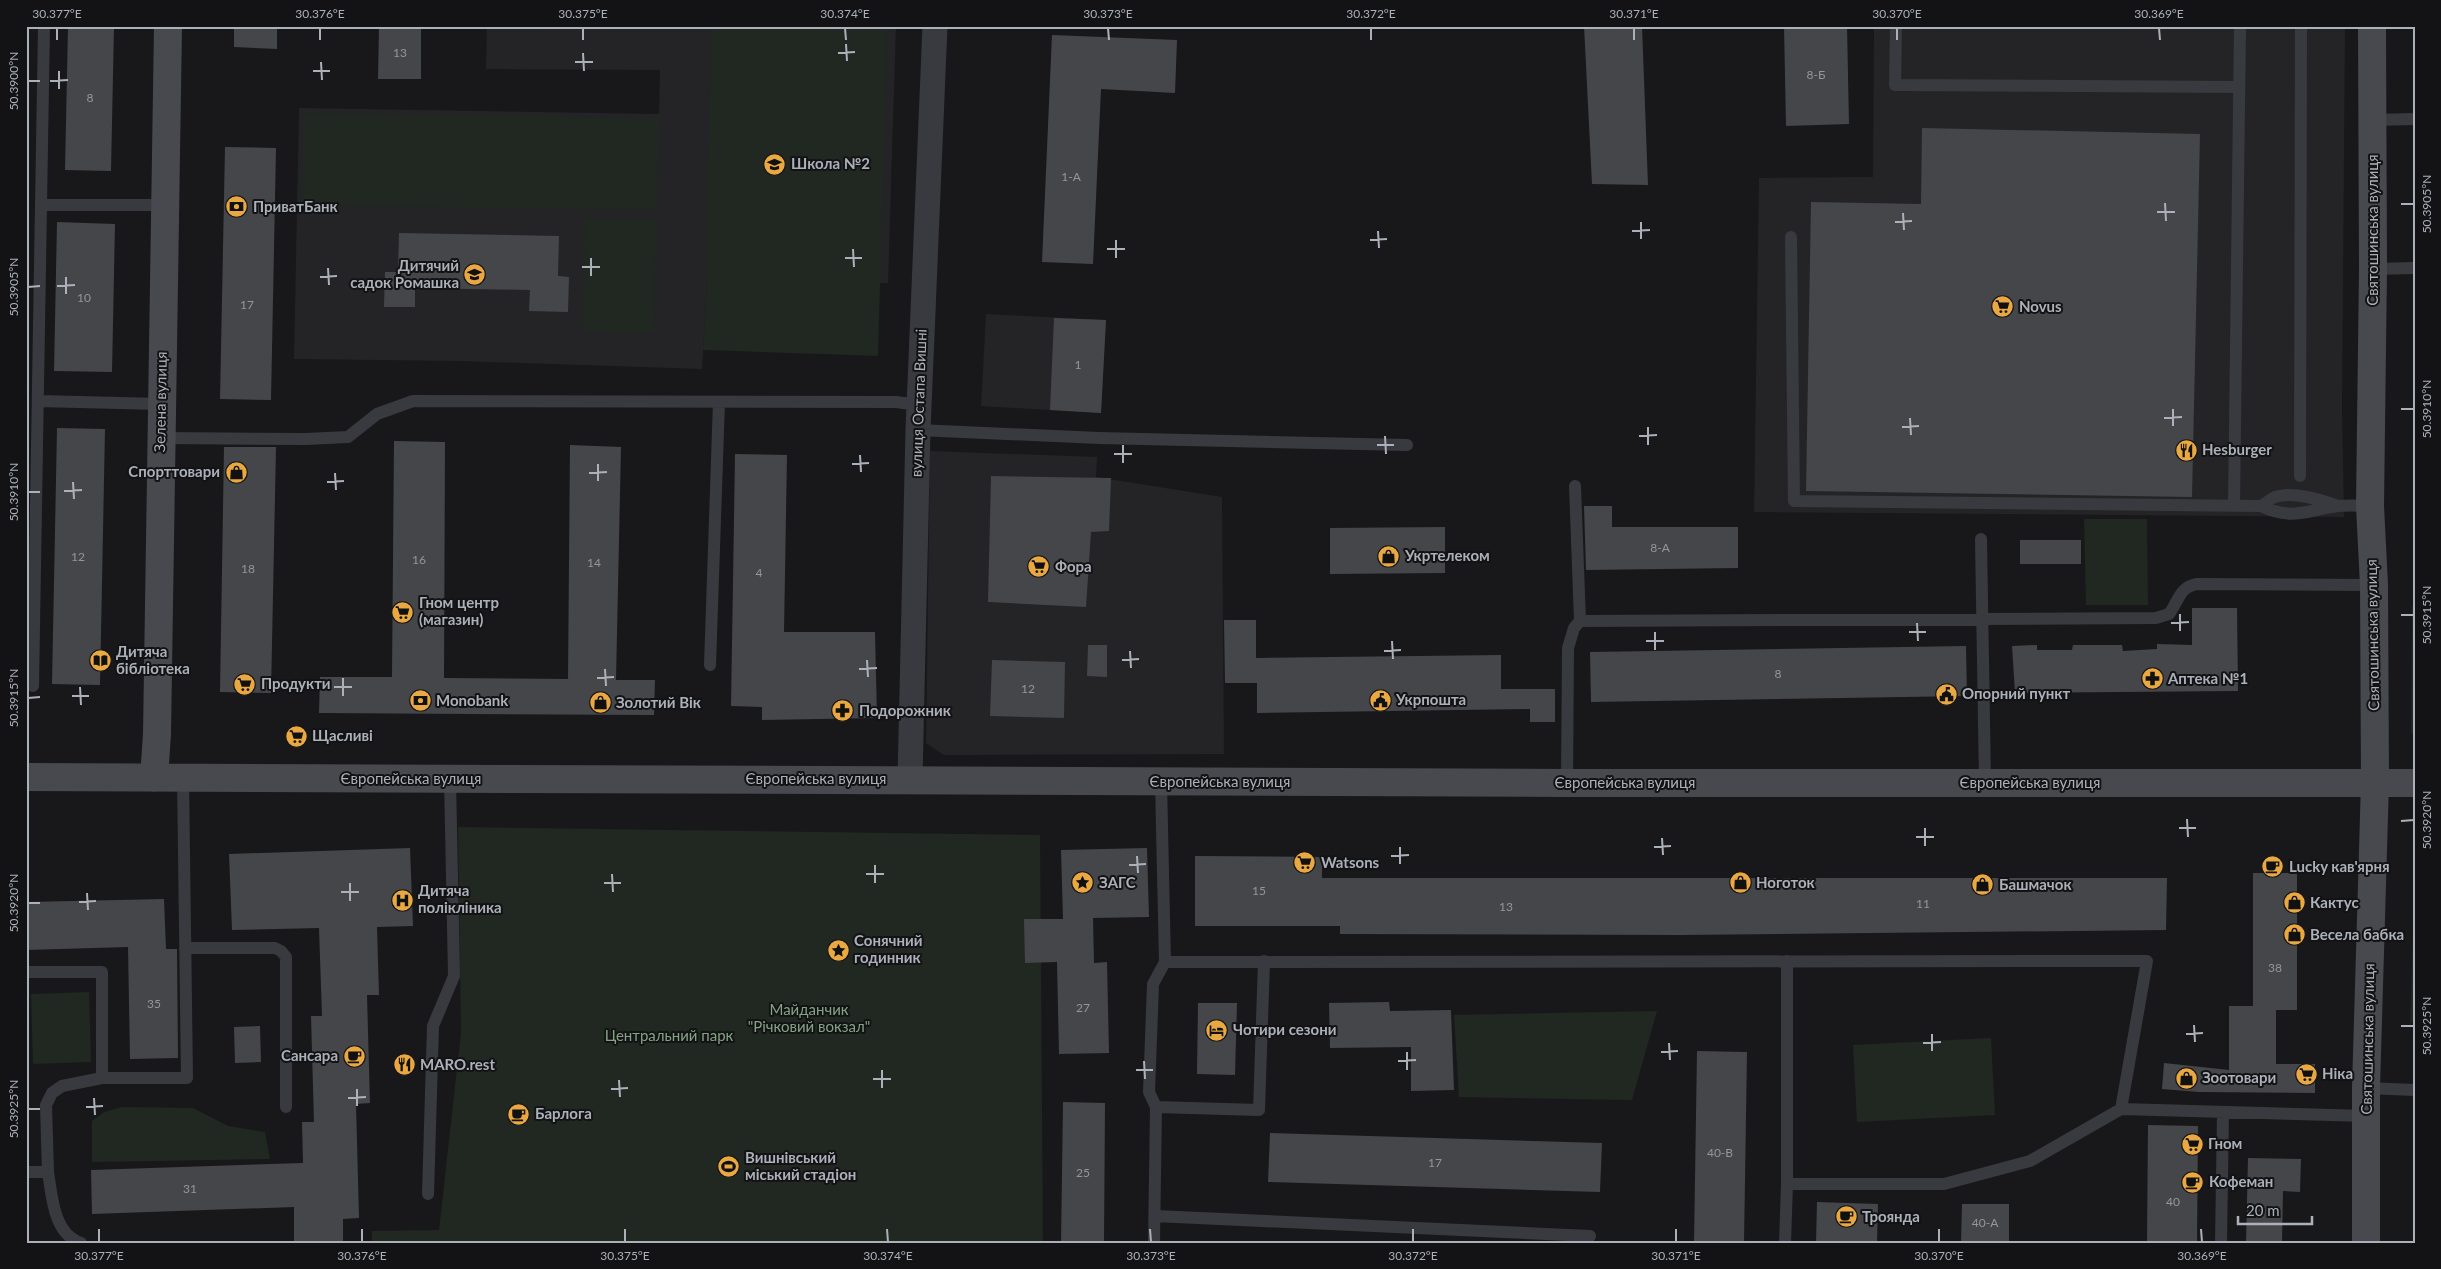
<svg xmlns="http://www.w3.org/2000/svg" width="2441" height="1269" font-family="Lato,sans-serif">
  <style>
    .built { fill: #242427 }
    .green { fill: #202821 }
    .building { fill: #45464a }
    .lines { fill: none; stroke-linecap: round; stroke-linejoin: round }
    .lane { stroke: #393a3f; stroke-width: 12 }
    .street { stroke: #393a3f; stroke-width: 25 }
    .secondary { stroke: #47494f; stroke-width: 28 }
    .ticks { fill: none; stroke: #abb0b9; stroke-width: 2 }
    .labels { text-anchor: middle; stroke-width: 4; stroke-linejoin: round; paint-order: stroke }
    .number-label { font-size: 12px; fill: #92969d }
    .poi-label { font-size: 15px; font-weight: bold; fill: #abb0b9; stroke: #131315; text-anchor: start }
    .street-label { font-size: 15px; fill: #abb0b9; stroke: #131315 }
    .park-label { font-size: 15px; fill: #83a383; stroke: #131315 }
    .neatline { fill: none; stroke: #abb0b9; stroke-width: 2 }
    .ticks-label { font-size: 12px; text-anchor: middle; fill: #abb0b9 }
  </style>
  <rect width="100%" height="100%" fill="#18181a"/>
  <!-- built -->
  <path class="built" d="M487 26H896L888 283 707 282 702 369 461 361 294 359 299 108 659 114 660 70 486 69Z
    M1874 26H2345L2342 408 2344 517 1754 512 1759 178 1873 177Z
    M986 314 1106 320 1101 413 981 406Z
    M930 451 1097 457 1096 477 1222 497 1224 754 944 755 926 743Z"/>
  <!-- green -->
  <path class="green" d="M711 26H887L878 356 703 350 707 282Z
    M303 113 659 118 657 210 302 205Z
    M585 218 656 219 654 332 583 331Z
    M2084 519H2147L2148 605H2086Z
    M2412 606 2415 609V734L2411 733Z
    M458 827 1040 835 1043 1243H372V1231L439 1230 461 1033Z
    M2415 866V1017L2410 1025Z
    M89 992 91 1062 33 1064 31 994Z
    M1657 1011 1632 1100 1459 1097 1454 1015Z
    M1991 1038 1995 1115 1857 1122 1853 1045Z
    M122 1107 193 1108 228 1126 265 1132 270 1159 92 1162V1121L104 1112Z"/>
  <!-- building -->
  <path class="building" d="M68 26H114L111 171 65 170Z
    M234 26H277V49L234 47Z
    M379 26H421V79H378Z
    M1584 26H1642L1648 185 1592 184Z
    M1784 26H1847L1849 124 1786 126Z
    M1052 35 1177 40 1175 93 1101 89 1093 264 1042 262Z
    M1922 128 2200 134 2192 497 1806 491 1811 202 1921 204Z
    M225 147 276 148 271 400 220 399Z
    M57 222 115 224 112 372 54 371Z
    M399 233 559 236 558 276 569 277 568 312 529 311 530 290 415 288V307H384L385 272H398Z
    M1054 318 1106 320 1101 413 1050 410Z
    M57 428 105 429 100 685 52 684Z
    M394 441 445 442 444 678 568 679 570 445 621 447 616 680H655L654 715 319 713 320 677H392Z
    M224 447H276L271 693 220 692Z
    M735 454 787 455 784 632H875L877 718 762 720V707L731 706Z
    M991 476 1111 478 1109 531 1091 532 1086 607 988 602Z
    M1584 506H1612V527H1738V568L1586 570Z
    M1445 527V573L1330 574V528Z
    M2020 540H2081V564H2020Z
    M2192 608H2237L2238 691 2015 693 2012 646 2037 645V650H2072L2073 645H2122L2123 651 2157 649V644L2192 645Z
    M1224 620H1256V658L1501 655V689H1555V722H1530V709L1257 713V683H1225Z
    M1088 645H1107V677L1087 676Z
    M1966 646 1967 696 1591 702 1590 652Z
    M992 660 1065 662 1064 718 990 716Z
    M410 848 413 926 377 927 379 995H367L370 1103 356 1104 359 1218 343 1219V1243H294V1207L92 1214 91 1170 303 1163 302 1122H314L311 1016H322L319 928 232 930 229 854Z
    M1147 848 1149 917 1093 918 1094 963 1107 962 1109 1053 1059 1054 1057 962 1025 963 1024 919H1063L1061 850Z
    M1195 856 1322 857V878H2167L2166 930 1680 935 1340 934V926H1195Z
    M2253 873H2297V1010H2276V1064H2315V1093L2199 1092 2162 1089 2164 1063 2229 1070V1006H2253Z
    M164 899 166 949H177L178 1058 130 1059 128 947 26 950V902Z
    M1389 1002 1390 1011 1451 1010 1454 1090 1411 1091V1047L1330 1048 1329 1003Z
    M1198 1003H1237L1235 1075 1197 1074Z
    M260 1026 261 1062 235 1063 234 1027Z
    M1697 1051 1747 1052 1744 1243H1694Z
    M1063 1102 1105 1103 1104 1243H1061Z
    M2148 1125 2198 1126 2197 1243H2147Z
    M1270 1133 1602 1143 1600 1192 1268 1182Z
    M2248 1158 2301 1159 2300 1192 2283 1191 2282 1243H2246Z
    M1817 1202 1878 1204 1877 1243H1816Z
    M1962 1204H2009V1243H1961Z"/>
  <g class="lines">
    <!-- lane -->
    <path class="lane" d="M1896 26 1895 85 2239 87
      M2373 120 2415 119
      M41 205H165
      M1791 237 1794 501 2261 506C2293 521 2307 510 2338 506 2349 505 2360 506 2370 506
      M2373 269 2415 268
      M38 401 161 404
      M918 430 1099 438 1407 445
      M160 438 306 439 348 437 377 414 413 401 896 402 919 405
      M2300 476 2301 26
      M1575 486 1580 621
      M2234 506 2240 26
      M2261 506C2265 504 2270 499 2275 497 2294 491 2321 500 2338 506
      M1981 539 1985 783
      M710 665 719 402
      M33 686 44 26
      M1567 783 1568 648 1574 628 1580 621 2156 618 2169 614C2179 601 2179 587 2197 584L2374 585
      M185 948H275L281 951 286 957V1107
      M1787 961V1184H1944L2030 1161 2121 1109
      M1165 962 2147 961 2121 1109 2367 1116
      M26 972H102V1078H187L183 778
      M2366 1088 2415 1090
      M1156 1107 1259 1110 1264 961
      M26 1172H48L46 1105 52 1093 62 1086 102 1078
      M48 1172C52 1195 53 1234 81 1243
      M428 1194 433 1026 454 976 450 779
      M1155 1216 1590 1236
      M1154 1243 1156 1107 1149 1092 1153 984 1165 962 1161 782
      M1785 1243 1787 1184
      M2221 1243 2223 1112"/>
    <!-- street -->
    <path class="street" d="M910 779 918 430 935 26"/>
    <!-- secondary -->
    <path class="secondary" d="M26 777 1567 783H2415
      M154 778 157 734 168 26
      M2366 1243V1088L2375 782 2374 585 2370 506 2373 269 2372 26"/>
  </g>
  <!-- ticks -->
  <path class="ticks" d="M57 28V40M320 28V40M583 28V40M845 28 846 40M1108 28 1109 40M1371 28V40M1634 28V40M1897 28V40M2159 28 2160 40M846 44 847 61M583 53 584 71M838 53 855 52M321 62 322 80M575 62H593M59 71V89M313 71H330M28 81H40M50 81 68 80M2165 203 2166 221M2401 204H2414M2157 212H2175M1903 213 1904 230M1641 222V239M1895 222 1912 221M1378 231 1379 248M1632 231 1650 230M1116 240V258M1370 240 1387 239M853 249 854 267M1107 249H1125M591 258V276M845 258H862M582 267H600M328 268 329 285M66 277V294M320 277 337 276M57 286 75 285M28 287 40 286M2173 409V426M2401 409H2414M1910 418 1911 435M2164 418 2182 417M1648 427V445M1902 427 1919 426M1385 436 1386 454M1639 436 1657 435M1123 445V463M1377 445H1394M1114 454H1132M860 455 861 472M598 464V481M852 464 869 463M335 473 336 490M589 473 607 472M73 482 74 499M327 482 344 481M64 491 82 490M28 492H40M2180 614V631M2401 615H2414M1917 623 1918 641M2171 623 2189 622M1655 632V650M1909 632H1926M1392 641 1393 659M1646 641H1664M1130 651 1131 668M1384 651 1401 650M867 660 868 677M1122 660 1139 659M605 669 606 686M859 669 877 668M343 678V696M597 678 614 677M80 687 81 705M334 687H352M72 696H89M28 698 40 697M2187 819 2188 837M2401 821 2414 820M1925 828V846M2179 828H2196M1916 837H1934M1662 838 1663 855M1400 847V864M1654 847 1671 846M1137 856 1138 873M1391 856 1409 855M875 865V883M1129 865 1146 864M612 874 613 892M866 874H884M350 883V901M604 883H621M341 892H359M87 893 88 910M79 902 96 901M28 903H40M2194 1025 2195 1042M2401 1026H2414M1932 1034V1051M2186 1034 2203 1033M1669 1043 1670 1060M1923 1043 1941 1042M1407 1052V1070M1661 1052 1678 1051M1144 1061 1145 1079M1398 1061 1416 1060M882 1070V1088M1136 1070H1153M873 1079H891M619 1080 620 1097M357 1089V1106M611 1089 628 1088M94 1098 95 1115M348 1098 366 1097M86 1107 103 1106M28 1109H40M99 1229V1242M362 1229V1242M625 1229V1242M887 1229 888 1242M1150 1229 1151 1242M1413 1229V1242M1676 1229V1242M1939 1229V1242M2201 1229 2202 1242"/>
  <!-- icons -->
  <defs>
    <symbol id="school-disc" viewBox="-11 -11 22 22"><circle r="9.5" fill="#e9a841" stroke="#131315"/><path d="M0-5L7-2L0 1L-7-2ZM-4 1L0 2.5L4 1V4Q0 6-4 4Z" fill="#111"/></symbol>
    <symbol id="bank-disc" viewBox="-11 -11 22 22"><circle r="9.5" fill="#e9a841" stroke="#131315"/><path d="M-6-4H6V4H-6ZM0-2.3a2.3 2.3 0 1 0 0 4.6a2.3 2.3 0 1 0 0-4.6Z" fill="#111"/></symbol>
    <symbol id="supermarket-disc" viewBox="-11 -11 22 22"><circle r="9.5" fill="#e9a841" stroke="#131315"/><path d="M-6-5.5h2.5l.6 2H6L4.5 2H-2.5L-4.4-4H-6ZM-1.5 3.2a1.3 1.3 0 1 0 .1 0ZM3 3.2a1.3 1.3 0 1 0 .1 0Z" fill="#111"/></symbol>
    <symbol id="restaurant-disc" viewBox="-11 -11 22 22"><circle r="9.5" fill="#e9a841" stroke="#131315"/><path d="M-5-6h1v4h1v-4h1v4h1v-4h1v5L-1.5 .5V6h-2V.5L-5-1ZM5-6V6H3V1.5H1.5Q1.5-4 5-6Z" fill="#111"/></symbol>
    <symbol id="shop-disc" viewBox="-11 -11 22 22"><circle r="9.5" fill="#e9a841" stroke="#131315"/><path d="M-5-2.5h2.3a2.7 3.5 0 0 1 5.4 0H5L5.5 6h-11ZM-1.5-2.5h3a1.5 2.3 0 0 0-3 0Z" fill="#111"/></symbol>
    <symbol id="library-disc" viewBox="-11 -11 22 22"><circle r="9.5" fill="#e9a841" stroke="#131315"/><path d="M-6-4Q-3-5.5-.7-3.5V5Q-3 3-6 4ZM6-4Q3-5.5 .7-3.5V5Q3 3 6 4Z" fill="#111"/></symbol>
    <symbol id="pharmacy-disc" viewBox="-11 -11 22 22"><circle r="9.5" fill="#e9a841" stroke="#131315"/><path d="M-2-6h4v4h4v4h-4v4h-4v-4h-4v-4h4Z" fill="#111"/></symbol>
    <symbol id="civic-disc" viewBox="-11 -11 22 22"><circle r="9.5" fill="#e9a841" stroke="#131315"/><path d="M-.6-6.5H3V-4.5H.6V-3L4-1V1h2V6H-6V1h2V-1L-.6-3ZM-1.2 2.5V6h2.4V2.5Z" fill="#111"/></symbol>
    <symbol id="cafe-disc" viewBox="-11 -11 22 22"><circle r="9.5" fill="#e9a841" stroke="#131315"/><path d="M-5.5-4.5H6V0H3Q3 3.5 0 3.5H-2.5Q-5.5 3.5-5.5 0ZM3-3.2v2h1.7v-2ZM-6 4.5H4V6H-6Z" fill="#111"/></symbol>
    <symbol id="sight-disc" viewBox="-11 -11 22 22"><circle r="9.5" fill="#e9a841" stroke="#131315"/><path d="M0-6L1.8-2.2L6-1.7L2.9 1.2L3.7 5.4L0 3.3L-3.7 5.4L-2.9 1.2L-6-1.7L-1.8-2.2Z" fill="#111"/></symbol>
    <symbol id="hospital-disc" viewBox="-11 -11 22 22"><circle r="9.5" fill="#e9a841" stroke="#131315"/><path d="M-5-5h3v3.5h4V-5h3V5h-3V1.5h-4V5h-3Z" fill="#111"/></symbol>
    <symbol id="hotel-disc" viewBox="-11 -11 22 22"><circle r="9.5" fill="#e9a841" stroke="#131315"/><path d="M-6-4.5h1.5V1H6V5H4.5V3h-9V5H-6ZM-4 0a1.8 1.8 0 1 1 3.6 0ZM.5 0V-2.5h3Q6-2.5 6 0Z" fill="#111"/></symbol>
    <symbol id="stadium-disc" viewBox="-11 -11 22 22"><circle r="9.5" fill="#e9a841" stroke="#131315"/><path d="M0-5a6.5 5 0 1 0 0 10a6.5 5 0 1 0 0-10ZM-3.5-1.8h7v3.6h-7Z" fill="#111"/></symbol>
  </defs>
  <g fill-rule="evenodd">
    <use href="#school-disc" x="762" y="152" width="25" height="25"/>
    <use href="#bank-disc" x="224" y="194" width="25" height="25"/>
    <use href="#school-disc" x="462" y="262" width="25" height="25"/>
    <use href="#supermarket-disc" x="1990" y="294" width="25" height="25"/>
    <use href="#restaurant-disc" x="2174" y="438" width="25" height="25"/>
    <use href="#shop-disc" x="224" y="460" width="25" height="25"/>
    <use href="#shop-disc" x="1376" y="544" width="25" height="25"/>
    <use href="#supermarket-disc" x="1026" y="554" width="25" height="25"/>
    <use href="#supermarket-disc" x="390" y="600" width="25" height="25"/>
    <use href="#library-disc" x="88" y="648" width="25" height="25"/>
    <use href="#pharmacy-disc" x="2140" y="666" width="25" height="25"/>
    <use href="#supermarket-disc" x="232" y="672" width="25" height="25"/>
    <use href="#civic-disc" x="1934" y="682" width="25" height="25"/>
    <use href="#civic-disc" x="1368" y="688" width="25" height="25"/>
    <use href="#bank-disc" x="408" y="688" width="25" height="25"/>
    <use href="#shop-disc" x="588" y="690" width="25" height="25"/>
    <use href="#pharmacy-disc" x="830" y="698" width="25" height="25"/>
    <use href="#supermarket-disc" x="284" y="724" width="25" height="25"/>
    <use href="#supermarket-disc" x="1292" y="850" width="25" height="25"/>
    <use href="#cafe-disc" x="2260" y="854" width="25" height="25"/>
    <use href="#sight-disc" x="1070" y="870" width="25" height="25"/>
    <use href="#shop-disc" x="1728" y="870" width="25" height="25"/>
    <use href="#shop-disc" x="1970" y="872" width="25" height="25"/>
    <use href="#hospital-disc" x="390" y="888" width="25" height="25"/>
    <use href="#shop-disc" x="2282" y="890" width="25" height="25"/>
    <use href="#shop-disc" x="2282" y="922" width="25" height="25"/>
    <use href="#sight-disc" x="826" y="938" width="25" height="25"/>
    <use href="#hotel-disc" x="1204" y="1018" width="25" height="25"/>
    <use href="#cafe-disc" x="342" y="1044" width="25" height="25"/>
    <use href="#restaurant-disc" x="392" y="1052" width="25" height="25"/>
    <use href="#supermarket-disc" x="2294" y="1062" width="25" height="25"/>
    <use href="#shop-disc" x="2174" y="1066" width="25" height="25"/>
    <use href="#cafe-disc" x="506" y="1102" width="25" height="25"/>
    <use href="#supermarket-disc" x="2180" y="1132" width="25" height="25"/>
    <use href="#stadium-disc" x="716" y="1154" width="25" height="25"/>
    <use href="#cafe-disc" x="2180" y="1170" width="25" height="25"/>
    <use href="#cafe-disc" x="1834" y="1204" width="25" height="25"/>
  </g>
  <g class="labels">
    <!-- number labels -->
    <g class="number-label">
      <text x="400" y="57">13</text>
      <text x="1816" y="79">8-Б</text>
      <text x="90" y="102">8</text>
      <text x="1071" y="181">1-А</text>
      <text x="84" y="302">10</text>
      <text x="247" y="309">17</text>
      <text x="1078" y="369">1</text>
      <text x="1660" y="552">8-А</text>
      <text x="78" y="561">12</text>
      <text x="419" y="564">16</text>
      <text x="594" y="567">14</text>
      <text x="248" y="573">18</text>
      <text x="759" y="577">4</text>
      <text x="1778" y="678">8</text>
      <text x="1028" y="693">12</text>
      <text x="1259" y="895">15</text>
      <text x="1923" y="908">11</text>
      <text x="1506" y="911">13</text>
      <text x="2275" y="972">38</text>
      <text x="154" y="1008">35</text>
      <text x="1083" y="1012">27</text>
      <text x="1720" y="1157">40-В</text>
      <text x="1435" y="1167">17</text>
      <text x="1083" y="1177">25</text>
      <text x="190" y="1193">31</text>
      <text x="2173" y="1206">40</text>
      <text x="1985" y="1227">40-А</text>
    </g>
    <!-- poi labels -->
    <g class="poi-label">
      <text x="791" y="169">Школа №2</text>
      <text x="253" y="212">ПриватБанк</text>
      <text x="459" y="271" text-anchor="end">Дитячий<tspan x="459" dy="17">садок Ромашка</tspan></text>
      <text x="2019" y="312">Novus</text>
      <text x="2202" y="455">Hesburger</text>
      <text x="220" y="477" text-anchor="end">Спорттовари</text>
      <text x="1405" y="561">Укртелеком</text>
      <text x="1055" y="572">Фора</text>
      <text x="419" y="608">Гном центр<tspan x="419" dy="17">(магазин)</tspan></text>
      <text x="116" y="657">Дитяча<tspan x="116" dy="17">бібліотека</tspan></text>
      <text x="2168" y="684">Аптека №1</text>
      <text x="261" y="689">Продукти</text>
      <text x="1962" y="699">Опорний пункт</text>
      <text x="1396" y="705">Укрпошта</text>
      <text x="436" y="706">Monobank</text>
      <text x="616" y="708">Золотий Вік</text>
      <text x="859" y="716">Подорожник</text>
      <text x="312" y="741">Щасливі</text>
      <text x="1321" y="868">Watsons</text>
      <text x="2289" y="872">Lucky кав'ярня</text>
      <text x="1099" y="888">ЗАГС</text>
      <text x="1756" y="888">Ноготок</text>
      <text x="1999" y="890">Башмачок</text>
      <text x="418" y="896">Дитяча<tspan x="418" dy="17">полікліника</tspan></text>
      <text x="2310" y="908">Кактус</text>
      <text x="2310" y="940">Весела бабка</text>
      <text x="854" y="946">Сонячний<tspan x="854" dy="17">годинник</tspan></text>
      <text x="1233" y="1035">Чотири сезони</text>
      <text x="338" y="1061" text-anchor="end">Сансара</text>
      <text x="420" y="1070">MARO.rest</text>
      <text x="2322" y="1079">Ніка</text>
      <text x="2202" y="1083">Зоотовари</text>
      <text x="535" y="1119">Барлога</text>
      <text x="2208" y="1149">Гном</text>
      <text x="745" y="1163">Вишнівський<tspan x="745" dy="17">міський стадіон</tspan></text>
      <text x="2209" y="1187">Кофеман</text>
      <text x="1862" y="1222">Троянда</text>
    </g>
    <!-- street labels -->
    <g class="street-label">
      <text transform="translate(2373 230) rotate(-90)" y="5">Святошинська вулиця</text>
      <text transform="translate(161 402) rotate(-89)" y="5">Зелена вулиця</text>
      <text transform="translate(919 403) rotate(-88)" y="5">вулиця Остапа Вишні</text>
      <text transform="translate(2373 635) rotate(-91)" y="5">Святошинська вулиця</text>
      <text x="411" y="784">Європейська вулиця</text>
      <text x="816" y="784">Європейська вулиця</text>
      <text x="1220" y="787">Європейська вулиця</text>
      <text x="1625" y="788">Європейська вулиця</text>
      <text x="2030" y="788">Європейська вулиця</text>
      <text transform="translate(2368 1039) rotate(-89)" y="5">Святошинська вулиця</text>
    </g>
    <!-- park labels -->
    <g class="park-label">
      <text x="809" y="1015">Майданчик<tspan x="809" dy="17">"Річковий вокзал"</tspan></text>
      <text x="669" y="1041">Центральний парк</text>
    </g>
  </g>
  <!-- border -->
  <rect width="2441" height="1269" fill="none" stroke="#131315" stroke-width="55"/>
  <!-- scale -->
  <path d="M2238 1216v8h74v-8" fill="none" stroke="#abb0b9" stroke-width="2.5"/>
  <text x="2246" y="1216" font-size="15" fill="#abb0b9" stroke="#131315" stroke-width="4" paint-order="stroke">20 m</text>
  <rect x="28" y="28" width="2386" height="1214" class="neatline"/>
  <g class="ticks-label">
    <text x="57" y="18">30.377°E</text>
    <text x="320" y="18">30.376°E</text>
    <text x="583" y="18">30.375°E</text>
    <text x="845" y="18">30.374°E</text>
    <text x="1108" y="18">30.373°E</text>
    <text x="1371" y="18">30.372°E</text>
    <text x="1634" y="18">30.371°E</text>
    <text x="1897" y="18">30.370°E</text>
    <text x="2159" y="18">30.369°E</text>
    <text transform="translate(14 81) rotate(-90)" y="4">50.3900°N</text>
    <text transform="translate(2427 204) rotate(-90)" y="4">50.3905°N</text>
    <text transform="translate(14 287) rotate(-90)" y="4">50.3905°N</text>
    <text transform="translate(2427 409) rotate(-90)" y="4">50.3910°N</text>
    <text transform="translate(14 492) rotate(-90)" y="4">50.3910°N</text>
    <text transform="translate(2427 615) rotate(-90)" y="4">50.3915°N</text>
    <text transform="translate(14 698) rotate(-90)" y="4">50.3915°N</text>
    <text transform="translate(2427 820) rotate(-90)" y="4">50.3920°N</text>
    <text transform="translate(14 903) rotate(-90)" y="4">50.3920°N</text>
    <text transform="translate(2427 1026) rotate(-90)" y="4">50.3925°N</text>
    <text transform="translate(14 1109) rotate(-90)" y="4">50.3925°N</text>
    <text x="99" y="1260">30.377°E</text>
    <text x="362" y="1260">30.376°E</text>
    <text x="625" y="1260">30.375°E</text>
    <text x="888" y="1260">30.374°E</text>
    <text x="1151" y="1260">30.373°E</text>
    <text x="1413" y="1260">30.372°E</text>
    <text x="1676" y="1260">30.371°E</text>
    <text x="1939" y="1260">30.370°E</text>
    <text x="2202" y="1260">30.369°E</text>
  </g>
</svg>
